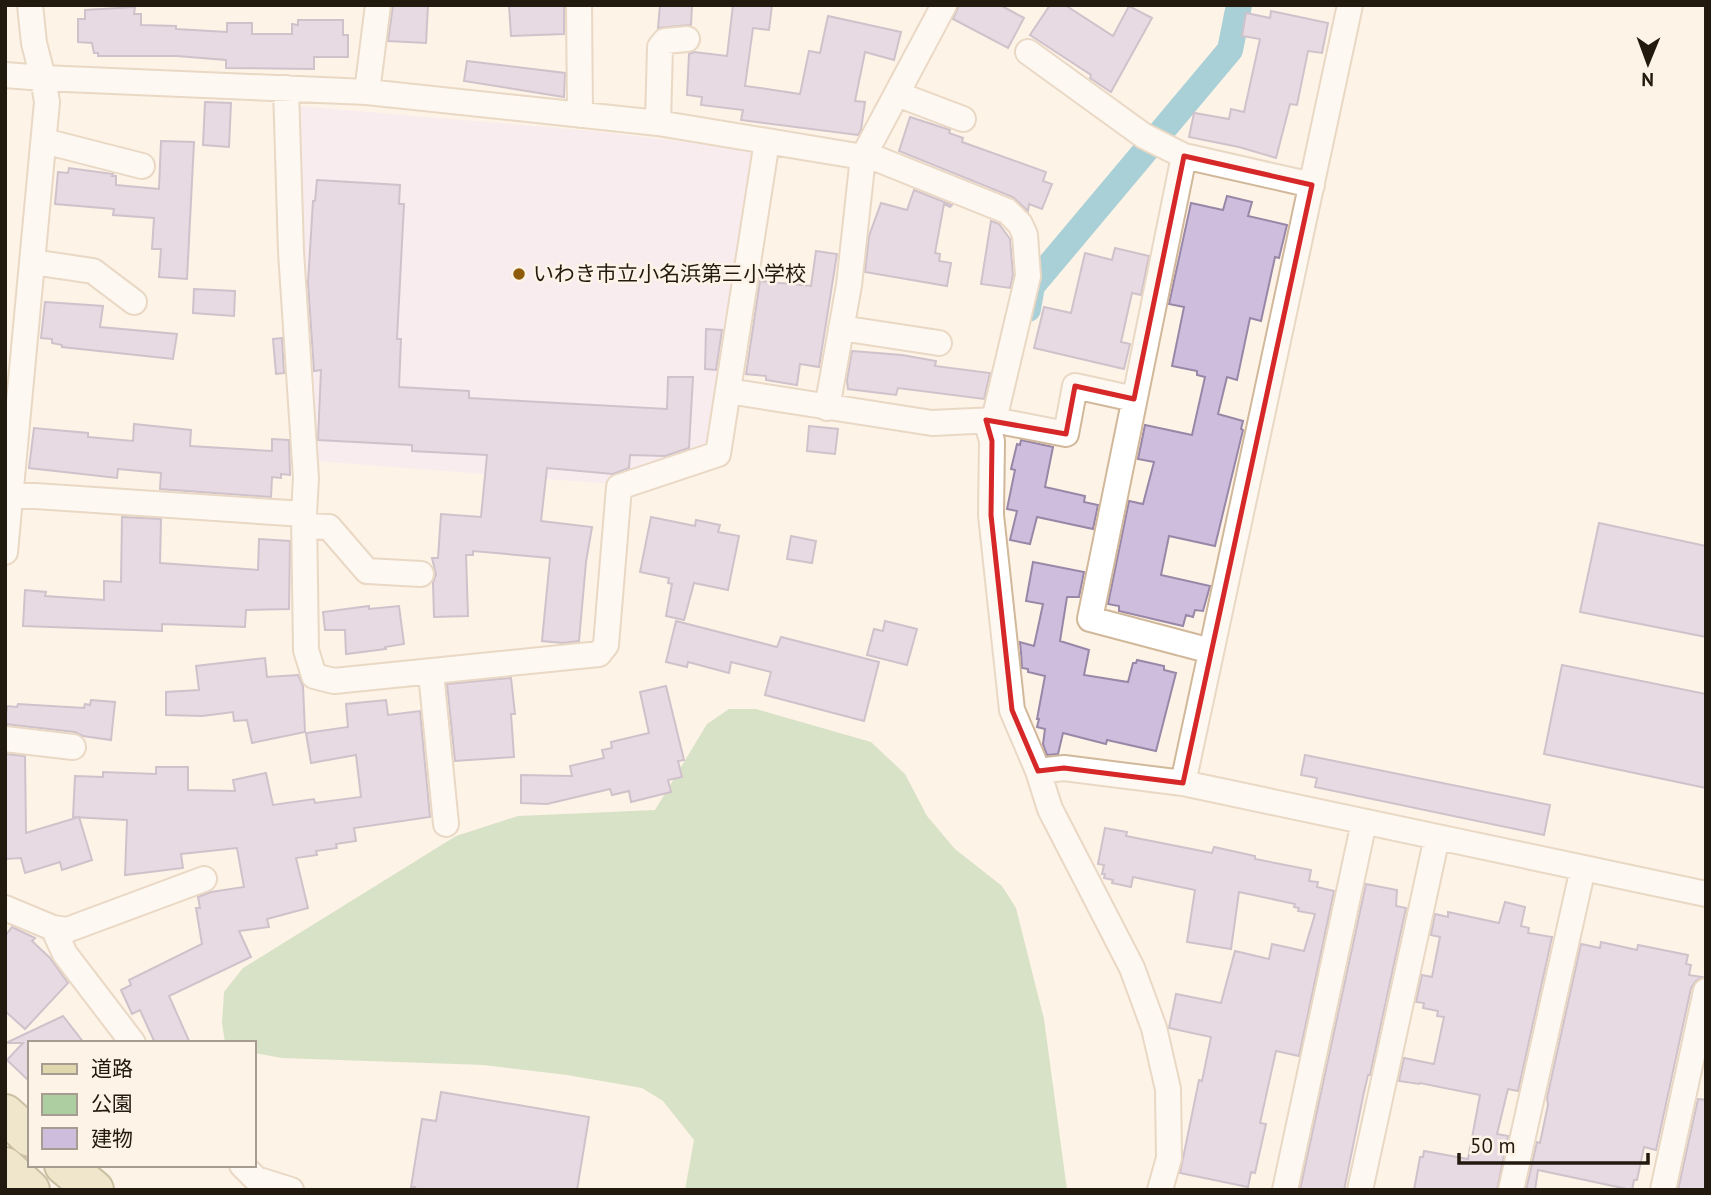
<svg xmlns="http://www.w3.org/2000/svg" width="1711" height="1195" font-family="'PT Sans','Noto Sans JP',sans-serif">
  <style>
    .education { fill: #f3e5f8 }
    .green { fill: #accea0 }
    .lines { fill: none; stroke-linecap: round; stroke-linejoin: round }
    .canal { stroke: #43a7c3; stroke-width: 26 }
    .building { fill: #cfbdde; stroke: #9887a7; stroke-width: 2 }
    .street-casing { stroke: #d1b89a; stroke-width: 28 }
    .primary-casing { stroke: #908451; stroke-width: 42 }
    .street { stroke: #fff; stroke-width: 24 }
    .primary { stroke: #e0d7ac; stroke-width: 38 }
    .marked { fill: none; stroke: #d62828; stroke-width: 5; stroke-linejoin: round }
    .poi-dot { fill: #8f5d0a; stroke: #fef3e7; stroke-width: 2.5 }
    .labels { text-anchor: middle; stroke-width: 5; stroke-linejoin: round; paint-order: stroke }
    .poi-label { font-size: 21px; fill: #231a0f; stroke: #fef3e7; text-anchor: start }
  </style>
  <rect width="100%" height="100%" fill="#fef3e7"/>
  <!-- education -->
  <path class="education" d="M298 106 592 131 756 150 718 401 704 451 613 484 315 461 305 342Z"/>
  <!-- green -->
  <path class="green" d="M729 709H756L871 742 905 774 927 816 955 849 1002 886 1016 908 1044 1019 1067 1190H685L694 1140 663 1101 642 1088 567 1075 484 1065 282 1058 254 1053V1043H225L222 1023 224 992 243 968 456 836 518 816 655 810 707 724Z"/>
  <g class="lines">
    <!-- canal -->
    <path class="canal" d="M1028 309 1032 286 1230 50 1239 5"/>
  </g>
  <!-- building -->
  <path class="building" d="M393 5H428L426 43 388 41Z
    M509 5H564V34L511 36Z
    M660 5H692L691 25 658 28Z
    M733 5H772L769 30 753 28 745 86 760 88 800 94 809 51 820 53 828 16 901 32 894 60 865 52 855 101 865 102 861 130 858 135 741 120 743 110 701 105 702 97 687 95 689 54 694 52 727 56Z
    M959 5H1000L1024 18 1008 48 953 19Z
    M1050 5H1065L1113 36 1129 6 1152 18 1111 92 1090 78 1091 75 1030 35Z
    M135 7 134 14H141V25L176 26V29L227 32V23H252V34H292V24L298 25V20H343V35H348V57H314V69L226 68V60L177 56H98V53H94L92 43 78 42V19H85V10Z
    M1271 11 1328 23 1322 53 1308 51 1297 105 1290 104 1276 158 1239 147 1189 137 1194 113 1229 119 1231 109 1244 112 1260 39 1242 36 1246 13 1270 18Z
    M467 61 565 73 564 97 464 81Z
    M205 102 231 103 229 147 203 145Z
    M910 117 950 130 949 133 963 138 962 142 1046 172 1043 181 1052 184 1042 209 1029 204 1028 211 1013 197 899 151Z
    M161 141 194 142 187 279 159 277 161 249H152L154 218 113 215 114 209 55 204 58 172 68 173 69 168 113 174 112 176H116V185L159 189Z
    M317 180 400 185 399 204H404L397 339H401L399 387 469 391V398L667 409 668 377H693L689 448 665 456 630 455 629 468 613 474 547 468 541 521 592 527 586 562 579 641 563 643 542 641 550 558 473 551V555H466L468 616 434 617 433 583 436 574 432 558H438L441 514 481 517 487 455 412 451V445L318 440 321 370 314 371 308 283 313 201H315Z
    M914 190 952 205 950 207 944 204 935 253 940 254 939 261 951 263 947 286 865 272 869 236 881 203 907 210Z
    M1227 196 1252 202 1248 216 1287 225 1279 258 1275 257 1261 321 1250 318 1237 380 1227 377 1218 414 1243 421 1241 429 1243 430 1215 546 1169 536 1161 575 1210 586 1203 611 1195 610 1193 617 1186 615 1183 626 1119 611V606L1108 604 1129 501 1143 504 1154 462 1138 459 1145 425 1192 435 1205 377 1197 375V371L1172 366 1184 307 1169 304 1191 203 1223 210Z
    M991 221 999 224 1010 239 1013 275 1010 288 981 284Z
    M1115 248 1149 256 1141 295 1132 293 1121 342 1130 344 1124 369 1034 348 1044 307 1071 313 1085 253 1112 260Z
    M816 251 837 254 819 367 800 364 797 385 766 380V376L746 374 760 281 811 286Z
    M194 289 235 291 234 316 193 313Z
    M45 302 103 306 100 327 177 334 173 359 62 347V345L52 343V339L41 338Z
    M706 329 722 330 716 370 705 369Z
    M282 338 284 373 276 374 273 339Z
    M852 351 902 355 936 361 935 366 990 373 984 399 898 388 896 395 848 389 847 380Z
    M134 424 191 430 190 446 272 451V439L289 440 290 475 281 474V478L272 477 271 497 160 489 161 473 118 469 117 478 29 468 34 428 88 433V437L133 441Z
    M809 426 838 429 835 454 807 451Z
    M1021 440 1053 447 1045 487 1085 496 1084 502 1098 505 1093 529 1037 517 1030 544 1010 540 1017 511 1007 509 1015 470 1011 469 1017 444 1020 445Z
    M122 517 161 519 160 563 258 570 259 539 290 541 289 609 246 610 245 627 162 624V631L23 626 25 590 46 592 45 596 104 600V581L121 582Z
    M651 517 695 526 696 520 720 525 718 532 739 536 728 590 694 583 684 620 666 616 672 584 668 583 669 578 640 572Z
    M1599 523 1706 546V637L1580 612Z
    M791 536 816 541 812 563 787 559Z
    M1033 562 1084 572 1079 597H1067L1060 641 1089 650 1084 675 1128 682 1133 663H1136L1137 660 1164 666V670L1176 673 1156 751 1107 740 1106 744 1063 733 1058 754 1047 755 1043 744 1045 729 1037 727 1039 719H1037L1045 676 1028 672V669L1022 668 1021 652 1020 642 1034 646 1043 604 1026 601Z
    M369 606V609L399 606 404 644 385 647 386 649 346 654 345 630H325L323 612Z
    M676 621 777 647 781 637 879 662 864 721 765 695 771 672 731 662 729 673 688 662 687 667 666 662Z
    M885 621 917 629 907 665 867 655 874 629 883 631Z
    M265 658 267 677 298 675 303 686 305 732 252 743 247 720 234 721 233 712 202 716 166 715V692L199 690 196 666Z
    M1562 665 1706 694V788L1544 754Z
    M511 678 515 714H511L514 757 455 761 447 684Z
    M666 686 684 760 678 761 682 777 668 780 671 792 631 802 629 791 612 795 610 789 547 804 521 803V775L572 776 570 766 604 758 602 750 612 748 611 742 649 733 640 692Z
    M91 700 115 702 111 740 83 736 75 732 5 724 7 706 17 707 18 704 84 708 85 704 90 705Z
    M386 700 388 715 420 711 430 817 354 828 356 841 336 844 337 848 316 851 317 855 296 858 308 908 267 919 269 927 239 931 251 957 169 996 190 1043H155L140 1010 132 1014 121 990 131 985 129 980 202 944 196 908H200L198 897 211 892 244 887 237 848 181 854 183 868 125 875 127 820 73 817 75 776 103 777V772L156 774V767H188V790L235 791 233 780 266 773 273 805 314 799 315 803 361 797 356 755 311 763 306 733 348 727 346 704Z
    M5 754 25 756 26 833 79 817 92 860 62 870 60 862 25 873 21 858 5 859Z
    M1305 755 1550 805 1544 835 1315 787 1317 778 1301 775Z
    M1105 828 1127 832 1126 836 1212 853 1214 847 1255 856V859L1311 870 1309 881 1318 882 1317 887 1334 891 1299 1056 1276 1051 1260 1123 1266 1124 1255 1173 1251 1172 1248 1187 1180 1173 1199 1080 1202 1081 1211 1037 1169 1028 1176 994 1221 1003 1235 951 1269 959 1272 944 1304 951 1315 914 1298 911 1299 908 1294 907 1295 904 1239 892 1231 949 1187 942 1195 890 1133 877 1131 887 1112 883 1113 880 1104 878 1105 874H1102L1104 865 1098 864Z
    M1366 884 1397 890 1396 906 1406 908 1370 1075H1368L1364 1092 1344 1190H1300Z
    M1505 902 1525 907 1521 926 1529 928 1528 933 1552 937 1518 1091 1508 1089 1497 1134 1508 1136 1497 1190H1414L1420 1157H1423L1424 1151 1468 1159 1480 1095 1420 1083 1419 1084 1399 1081 1404 1058 1434 1064 1444 1017 1437 1016 1438 1011 1423 1008 1424 1003 1416 1002 1422 975 1432 977 1440 937 1431 935 1435 914 1448 917V912L1499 923Z
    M12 927 35 938 32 941 50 958 68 983 25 1029 5 1011V936Z
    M1601 942 1637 950 1638 945 1688 955 1686 964 1691 965 1689 975 1702 977 1696 981 1691 988 1656 1150 1644 1147 1637 1180H1634L1632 1190 1538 1170 1535 1190H1526L1537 1142 1540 1143 1548 1105 1547 1098 1581 944 1600 948Z
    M63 1016 84 1043H30V1082L7 1060 23 1043H6Z
    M441 1092 589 1117 577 1190H414L415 1187H411L422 1119 436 1121Z
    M1698 1099 1706 1100V1190H1678Z"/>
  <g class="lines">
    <defs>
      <path id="street" d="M30 5 34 43 43 78 367 92 658 123 863 157
        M579 5 580 115
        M1028 52 1144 136 1184 156
        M5 75 43 78 47 102 5 552
        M286 88 291 252 306 478 304 514 306 650 314 676 334 681 599 654 606 645 619 487 718 454 767 141
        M367 92 378 5
        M897 94 963 119
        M658 123 660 47 665 41 687 39
        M44 141 142 166
        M865 154 1007 211 1020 224 1025 235 1028 276 994 420
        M32 262 93 271 134 302
        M841 328 939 343
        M728 391 932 423 994 420 1066 434 1075 386 1134 399
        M827 408 849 285 863 157 944 5
        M986 420 992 441 991 515 1012 710 1038 771 1050 809 1132 968 1154 1028 1168 1089 1169 1158 1160 1190
        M5 494 304 514
        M305 526 329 527 367 571 421 574
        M1211 651 1090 619 1184 156 1312 185
        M431 673 446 824
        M5 739 73 747
        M1038 771 1064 768 1183 783 1706 894
        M1183 783 1350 5
        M5 908 53 928 67 930 204 879
        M53 928 65 954 133 1043
        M242 1165 256 1179 291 1190
        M1285 1190 1364 822
        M1360 1190 1437 837
        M1511 1190 1583 868
        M1663 1190 1706 991"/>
      <path id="primary" d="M5 1114 30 1137
        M64 1165 94 1190
        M5 1167 30 1190"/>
    </defs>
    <!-- street casing -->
    <use href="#street" class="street-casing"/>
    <!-- primary casing -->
    <use href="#primary" class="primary-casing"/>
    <!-- street -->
    <use href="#street" class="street"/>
    <!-- primary -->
    <use href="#primary" class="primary"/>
  </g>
  <!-- marked area -->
  <path d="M0 0H1711V1195H0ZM1184 156 1312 185 1183 783 1064 768 1038 771 1012 710 991 515 992 441 986 420 1066 434 1075 386 1134 399Z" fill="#fef3e7" fill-opacity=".55" fill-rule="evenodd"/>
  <path class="marked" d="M1184 156 1312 185 1183 783 1064 768 1038 771 1012 710 991 515 992 441 986 420 1066 434 1075 386 1134 399Z"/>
  <!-- markers -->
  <circle class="poi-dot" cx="519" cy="274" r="7"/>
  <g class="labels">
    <!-- poi labels -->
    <g class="poi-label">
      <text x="533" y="281">いわき市立小名浜第三小学校</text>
    </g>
  </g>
  <!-- border -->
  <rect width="1711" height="1195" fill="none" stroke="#231a0f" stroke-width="14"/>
  <!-- legend -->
  <rect x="28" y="1041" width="228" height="126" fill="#fef3e7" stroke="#a69c91" stroke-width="2"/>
  <rect x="42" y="1064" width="35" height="10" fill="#e0d7ac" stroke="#a69c91" stroke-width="2"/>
  <text x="91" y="1076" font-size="21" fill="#231a0f">道路</text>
  <rect x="42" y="1094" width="35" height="21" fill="#accea0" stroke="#a69c91" stroke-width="2"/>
  <text x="91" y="1111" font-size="21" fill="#231a0f">公園</text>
  <rect x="42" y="1128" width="35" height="21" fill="#cfbdde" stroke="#a69c91" stroke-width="2"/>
  <text x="91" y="1146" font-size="21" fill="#231a0f">建物</text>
  <!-- north arrow -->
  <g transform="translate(1648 63) rotate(181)" stroke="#fef3e7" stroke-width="5" paint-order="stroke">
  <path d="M0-5L12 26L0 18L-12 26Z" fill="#231a0f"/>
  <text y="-10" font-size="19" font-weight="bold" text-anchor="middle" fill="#231a0f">N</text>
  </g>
  <!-- scale -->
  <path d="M1459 1153v10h189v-10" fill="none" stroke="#231a0f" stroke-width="3.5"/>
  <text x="1470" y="1153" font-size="21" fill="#231a0f" stroke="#fef3e7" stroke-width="5" paint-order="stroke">50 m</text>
</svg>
